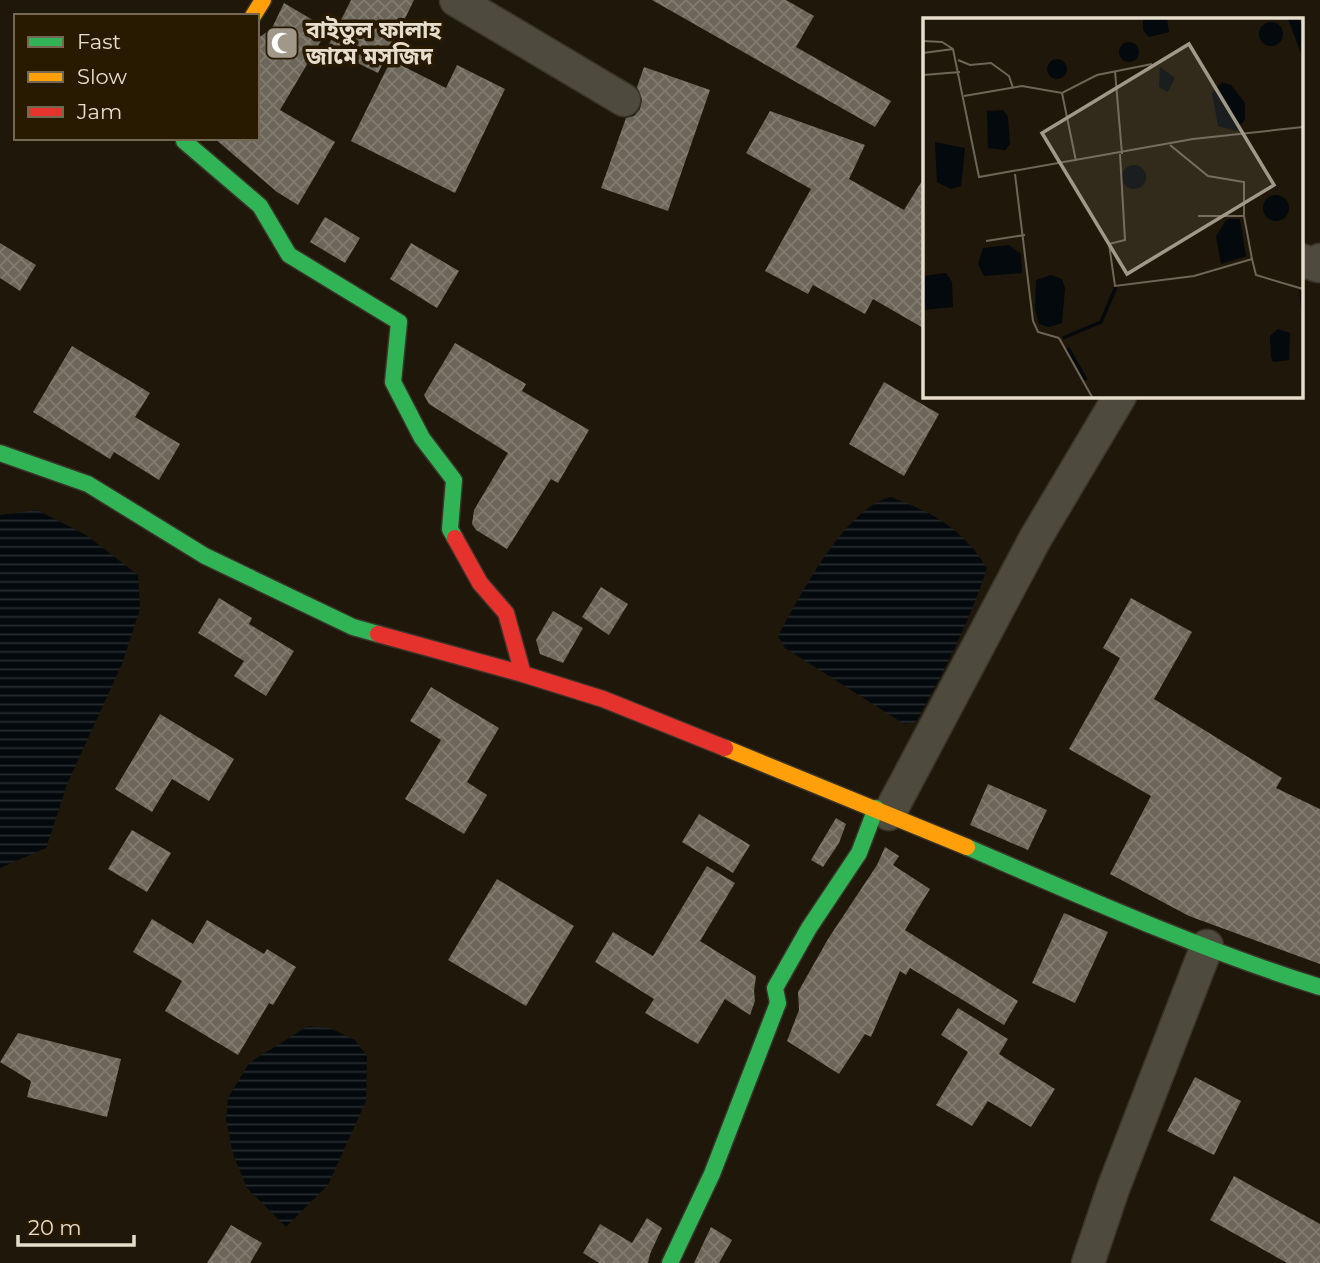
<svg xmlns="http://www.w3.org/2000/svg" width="1320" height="1263" font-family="Montserrat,'Noto Sans Bengali',sans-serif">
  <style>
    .water { fill: url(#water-rules) }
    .building { fill: url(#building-cross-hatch) }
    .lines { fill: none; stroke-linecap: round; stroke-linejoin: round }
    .street-casing { stroke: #3a332a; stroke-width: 35 }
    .fast-casing { stroke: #3a332a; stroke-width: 19 }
    .slow-casing { stroke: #3a332a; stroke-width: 19 }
    .jam-casing { stroke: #3a332a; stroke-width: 19 }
    .street { stroke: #4f4a3e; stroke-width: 32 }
    .fast { stroke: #30b455; stroke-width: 16 }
    .slow { stroke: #ff9f0a; stroke-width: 16 }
    .jam { stroke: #e5322d; stroke-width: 16 }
    .labels { text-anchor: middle; stroke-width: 7; stroke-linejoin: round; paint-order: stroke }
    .poi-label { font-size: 23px; font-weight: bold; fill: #e6ddcc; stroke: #281a00; text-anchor: start }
    .inset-river { fill: none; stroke: #03090c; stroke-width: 3.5 }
    .inset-road { fill: none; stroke: #6f6657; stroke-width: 2 }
    .view { fill: #a09888; fill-opacity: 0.15; stroke: #a09888; stroke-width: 3.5 }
    .inset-edge { fill: none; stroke: #e6ddcc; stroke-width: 3.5 }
  </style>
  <defs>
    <pattern id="water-rules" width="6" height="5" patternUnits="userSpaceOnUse" patternTransform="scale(1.75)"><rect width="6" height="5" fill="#03090c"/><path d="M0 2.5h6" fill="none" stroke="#282c2e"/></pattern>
    <pattern id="building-cross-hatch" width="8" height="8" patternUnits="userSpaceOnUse" patternTransform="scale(1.75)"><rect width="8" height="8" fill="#6c665a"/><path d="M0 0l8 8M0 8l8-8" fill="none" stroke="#817b70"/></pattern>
  </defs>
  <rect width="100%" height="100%" fill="#1f1709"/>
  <!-- water -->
  <path class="water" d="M891 497C918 507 947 520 967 542 975 549 981 560 987 568 968 625 945 670 916 722L904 724 785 648 778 636C800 596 845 507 891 497Z
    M37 510 86 535 138 575 140 609 122 664 68 782 46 848 0 868V515Z
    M308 1026 330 1028 355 1040 367 1056 366 1101 328 1185 286 1227 247 1188 233 1154 226 1120 228 1098 249 1063Z"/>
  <!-- building -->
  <path class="building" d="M351 0H414L378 73 327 48Z
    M652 0H786L814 16 796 47 891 101 875 127Z
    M284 3 328 29 280 110 335 142 298 205 277 192 214 138H257V39L272 28Z
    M391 60 446 88 457 65 505 89 455 193 351 141Z
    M644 67 710 90 668 211 601 188 626 118 634 116 640 109 642 100 637 87Z
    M770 111 865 145 849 179 904 210 925 176V329L873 299 865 314 813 285 808 294 765 271 811 189 746 153Z
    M325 217 360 238 345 263 310 242Z
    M0 243 36 265 20 291 0 278Z
    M411 243 459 271 437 308 390 279Z
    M455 343 526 384 522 391 589 430 558 483 551 479 507 549 476 530 472 524 474 510 508 453 429 404 424 395Z
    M72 346 150 393 135 417 180 444 159 480 114 452 110 459 33 412Z
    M884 382 939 414 904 476 849 444Z
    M601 587 628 604 609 635 582 617Z
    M219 598 252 618 249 624 294 651 266 696 234 676 244 661 198 633Z
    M1131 598 1192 632 1154 699 1282 778 1276 788 1320 809V964L1189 916 1110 874 1151 796 1069 749 1120 658 1103 648Z
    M553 611 583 628 563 663 540 654 536 640Z
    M431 687 499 728 467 782 487 795 464 834 405 799 441 740 410 721Z
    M160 714 234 759 209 801 172 779 152 812 115 789Z
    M988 784 1047 810 1028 850 970 825Z
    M699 814 750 845 733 873 682 842Z
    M836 818 846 824 839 843 823 867 811 860Z
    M132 830 171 853 147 892 108 869Z
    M885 847 899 856 893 865 930 889 905 930 1018 1001 1004 1025 910 968 906 975 900 971 871 1037 865 1034 839 1074 787 1041 799 1010 798 992 828 939 877 865Z
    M707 866 735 883 700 941 756 976 754 991 755 1001 750 1015 725 999 698 1044 645 1013 654 999 595 962 613 932 653 956Z
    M497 879 574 926 526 1006 448 960Z
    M1064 913 1108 932 1075 1003 1032 983Z
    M152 919 193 944 207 920 264 954 267 949 296 967 273 1005 269 1003 238 1055 165 1011 182 981 133 952Z
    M958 1008 1008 1039 999 1054 1055 1089 1031 1127 988 1101 972 1126 936 1105 968 1052 941 1035Z
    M18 1033 121 1059 107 1117 27 1097 31 1081 0 1062Z
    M1195 1077 1241 1101 1214 1155 1167 1131Z
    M1234 1176 1320 1224V1263H1287L1210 1220Z
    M647 1218 662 1228 650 1254 648 1263H599L583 1253 600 1224 632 1243Z
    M231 1225 262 1243 250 1263H207Z
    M711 1227 732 1240 719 1263H694Z"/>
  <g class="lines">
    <defs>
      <path id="street" d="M456 0 624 100
        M1301 260 1318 266 1320 260
        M889 814 1035 539 1120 396
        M1088 1263 1113 1189 1207 946"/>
      <path id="fast" d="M186 138 184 141 260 206 289 255 399 322 393 382 422 438 454 480 450 529 455 538
        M0 453 88 484 205 556 353 627 378 634
        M967 847C1083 897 1199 949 1320 987
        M670 1263 712 1174 778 1003 775 988 809 928 859 853 876 808"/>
      <path id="slow" d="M253 16 263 0
        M725 748 967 847"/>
      <path id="jam" d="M455 538 480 583 506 613 523 674
        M378 634 523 674 603 699 725 748"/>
    </defs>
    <!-- street casing -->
    <use href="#street" class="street-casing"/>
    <!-- fast casing -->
    <use href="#fast" class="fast-casing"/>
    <!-- slow casing -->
    <use href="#slow" class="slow-casing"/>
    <!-- jam casing -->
    <use href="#jam" class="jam-casing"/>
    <!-- street -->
    <use href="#street" class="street"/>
    <!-- fast -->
    <use href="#fast" class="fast"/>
    <!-- slow -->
    <use href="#slow" class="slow"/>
    <!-- jam -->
    <use href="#jam" class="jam"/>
  </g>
  <!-- icons -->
  <defs>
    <symbol id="mosque-square" viewBox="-11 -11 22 22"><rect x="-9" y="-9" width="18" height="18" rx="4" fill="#a09888" stroke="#281a00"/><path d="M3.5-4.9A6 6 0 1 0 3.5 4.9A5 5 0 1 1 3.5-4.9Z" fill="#fff"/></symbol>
  </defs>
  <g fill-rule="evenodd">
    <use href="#mosque-square" x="263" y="24" width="38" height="38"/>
  </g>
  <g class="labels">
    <!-- poi labels -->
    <g class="poi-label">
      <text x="306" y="38">বাইতুল ফালাহ<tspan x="306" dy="26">জামে মসজিদ</tspan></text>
    </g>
  </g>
  <!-- overview -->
  <g transform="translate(923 18)">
    <rect width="380" height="380" fill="#1f1709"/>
    <path d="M220 1H244L246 14 226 19 220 12ZM365 1H376L380 10V41ZM336 16a12 12 0 1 1 24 0a12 12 0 1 1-24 0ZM196 34a10 10 0 1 1 20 0a10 10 0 1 1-20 0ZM124 51a10 10 0 1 1 20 0a10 10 0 1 1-20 0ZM237 49 252 60 245 74 236 69ZM299 64 308 67 322 85V101L313 113 295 108 289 75ZM64 93 80 92 85 99 87 126 82 132 65 130ZM12 124 42 130 38 168 28 171 14 164ZM199 159a12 12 0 1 1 24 0a12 12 0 1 1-24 0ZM340 190a13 13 0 1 1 26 0a13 13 0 1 1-26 0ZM304 201H317L323 238 298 246 293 218ZM86 227 98 236 99 255 61 258 55 246 60 230ZM23 255 29 264 30 289 0 292V258ZM128 257 139 261 142 270 139 305 126 309 116 306 112 291 113 262ZM355 311 367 315 366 342 350 344 348 339 347 318Z" fill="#03090c"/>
    <path class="inset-river" d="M378 272 380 294M140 320 178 304 193 269M145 330 163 362"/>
    <path class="inset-road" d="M0 23 19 24 30 31 56 159 270 121 380 109M0 35 30 31M35 42 47 47 68 45 86 58 90 70M192 53 199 136M0 57 37 54M139 75 153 143M41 78 99 68 139 75 174 57 229 46M247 127 285 158 321 164V198M197 136 202 222 186 226 192 268 271 258 329 241 321 198H275M92 156 110 303 115 314 136 320M63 223 102 217M329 241 333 257 380 271M136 320 169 379"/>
    <path class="view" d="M266 26 351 167 204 256 119 115Z"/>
    <rect width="380" height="380" class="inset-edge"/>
  </g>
  <!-- legend -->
  <rect x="14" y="14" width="245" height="126" fill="#281a00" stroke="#746852" stroke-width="2"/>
  <rect x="28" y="37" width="35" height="10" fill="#30b455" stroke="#746852" stroke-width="2"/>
  <text x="77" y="49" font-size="21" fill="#e6ddcc">Fast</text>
  <rect x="28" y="72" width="35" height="10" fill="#ff9f0a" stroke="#746852" stroke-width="2"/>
  <text x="77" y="84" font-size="21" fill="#e6ddcc">Slow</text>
  <rect x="28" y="107" width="35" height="10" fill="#e5322d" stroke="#746852" stroke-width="2"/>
  <text x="77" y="119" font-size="21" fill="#e6ddcc">Jam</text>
  <!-- scale -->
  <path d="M18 1235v10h116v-10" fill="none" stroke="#e6ddcc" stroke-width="3.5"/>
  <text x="28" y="1235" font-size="21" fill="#e6ddcc" stroke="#281a00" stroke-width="5" paint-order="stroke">20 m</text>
</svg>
